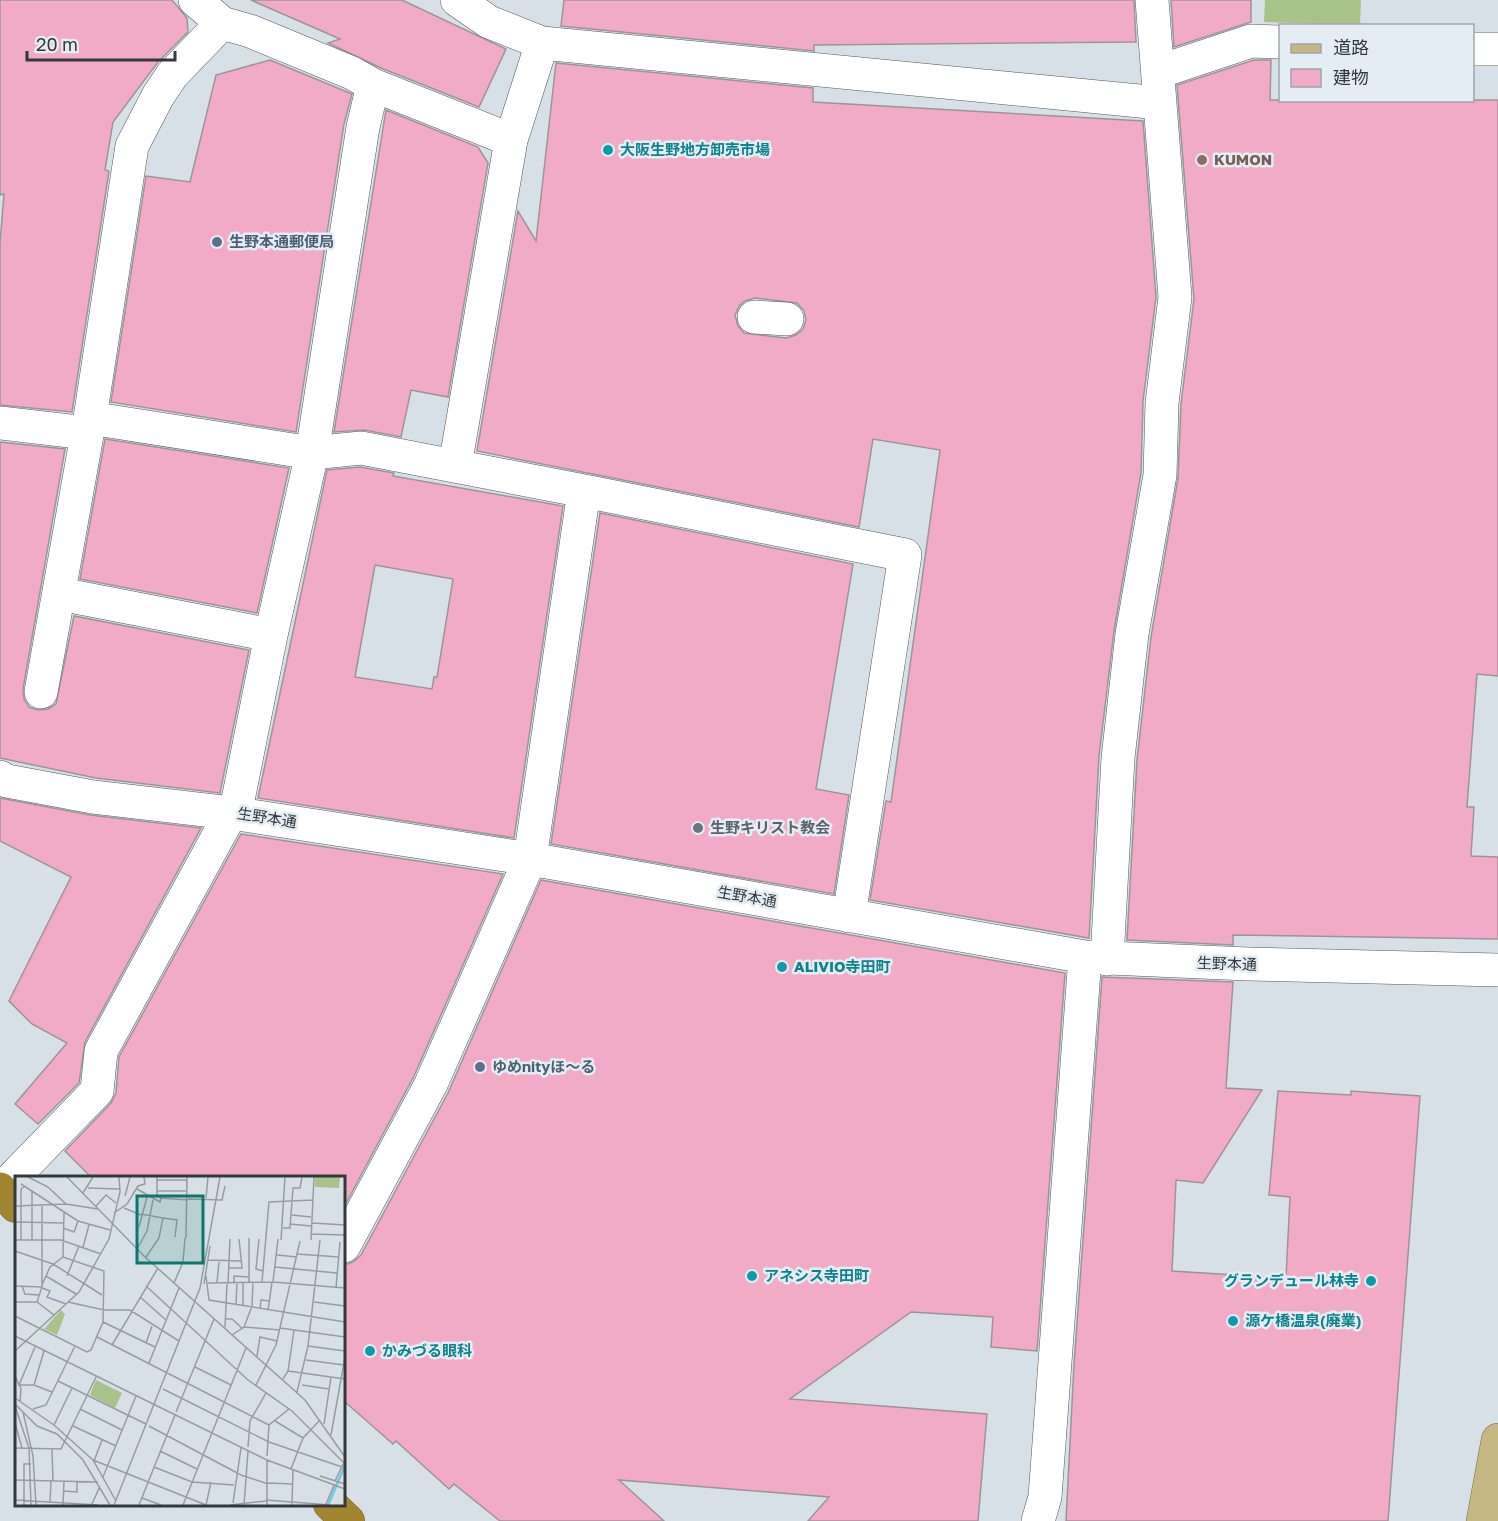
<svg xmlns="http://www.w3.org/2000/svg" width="1498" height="1521" font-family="'Golos Text','Noto Sans JP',sans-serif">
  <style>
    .green { fill: #a8c289 }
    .building { fill: #f2abc7; stroke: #9e9498; stroke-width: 1.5; fill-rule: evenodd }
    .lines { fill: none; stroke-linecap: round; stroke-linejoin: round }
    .minor-casing { stroke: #51585e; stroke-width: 34 }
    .major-casing { stroke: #7b6b34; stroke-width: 34 }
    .highway-casing { stroke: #7b6b34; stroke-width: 34 }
    .minor { stroke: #fff; stroke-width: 33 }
    .major { stroke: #c6b683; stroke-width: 33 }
    .highway { stroke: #a08630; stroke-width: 33 }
    .culture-dot { fill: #0f9aa8; stroke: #e4edf4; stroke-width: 2 }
    .education-dot { fill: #8d6e63; stroke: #e4edf4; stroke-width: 2 }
    .service-dot { fill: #5c6f8a; stroke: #e4edf4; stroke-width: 2 }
    .worship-dot { fill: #6b7280; stroke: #e4edf4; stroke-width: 2 }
    .labels { text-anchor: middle; stroke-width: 5; stroke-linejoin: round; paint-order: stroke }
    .culture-label { font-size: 15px; font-weight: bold; fill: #0d838f; stroke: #e4edf4; text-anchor: start }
    .education-label { font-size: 15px; font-weight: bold; fill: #785e54; stroke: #e4edf4; text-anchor: start }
    .service-label { font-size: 15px; font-weight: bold; fill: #4e5e75; stroke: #e4edf4; text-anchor: start }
    .street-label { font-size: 15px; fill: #35383b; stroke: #e4edf4 }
    .worship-label { font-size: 15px; font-weight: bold; fill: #5b616d; stroke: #e4edf4; text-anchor: start }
    .inset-river { fill: none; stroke: #74c8e3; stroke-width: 3 }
    .inset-road { fill: none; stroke: #969da2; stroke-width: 1.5 }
    .view { fill: #0f766e; fill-opacity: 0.15; stroke: #0f766e; stroke-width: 3 }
    .inset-edge { fill: none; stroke: #35383b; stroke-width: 3 }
  </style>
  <rect width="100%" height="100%" fill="#d7e0e6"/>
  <!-- green -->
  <path class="green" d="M1265 0H1361L1360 25 1264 22Z"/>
  <!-- building -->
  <path class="building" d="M0 0H172L187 18 188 32 158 62 113 122 105 170 109 171 72 412 0 405V243L4 194 0 195Z
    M251 0H402L506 49 479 107 381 68 328 43 340 39Z
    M564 0H1134L1136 42 814 45V51L561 26Z
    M1171 0H1251V22L1174 47Z
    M270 60 352 94 344 124 296 432 111 402 146 176 190 182 216 75Z
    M1254 60H1271L1270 100H1498V676L1477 674 1467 807H1474L1471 856 1498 857V939L1233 935V945L1127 940 1137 760 1151 637 1178 478 1181 404 1194 299 1177 85Z
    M556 63 813 88V102L1143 121 1156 297 1143 401 1141 473 1114 631 1099 756 1089 938 870 900 886 801 891 802 940 450 873 439 859 527 477 451 518 211 536 241ZM755 298 797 303 804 311 806 320 803 329 796 335 786 338 744 333 738 326 735 315 739 306 745 301Z
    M386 110 478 147 488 163 448 397 411 390 401 437 364 430 334 432Z
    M105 439 289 468 257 613 80 579Z
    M0 442 65 449 23 689 24 699 29 707 38 710 48 709 56 704 74 616 249 650 220 793 96 778 0 758Z
    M360 467 394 473 393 476 563 506 514 838 258 798 327 470ZM375 565 453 579 437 677H434L432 689 355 677Z
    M600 513 853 564 816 789 849 795 834 894 551 844Z
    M0 798 90 815 201 828 85 1042 79 1083 38 1124 15 1104 67 1043 32 1024 9 1001 71 877 0 841Z
    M241 834 503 874 414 1076 344 1207V1178H92L65 1151 111 1103 116 1093 119 1057Z
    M541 880 1065 973 1037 1351 991 1347 993 1317 911 1312 790 1399 987 1414 978 1521H808L829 1497 619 1480 664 1521H500L454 1484 449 1489 396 1441 393 1444 344 1401V1265L353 1262 361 1255 448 1093Z
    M1102 977 1233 982 1226 1088 1262 1090 1203 1183 1176 1180 1172 1271 1286 1278 1290 1197 1269 1195 1278 1091 1351 1095V1091L1420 1096 1388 1521H1066L1074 1365Z"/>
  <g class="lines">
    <defs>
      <path id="minor" d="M195 0 222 23 250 31 352 73 373 85 511 140 542 43 1160 103
        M457 0 489 22 542 43
        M1472 49H1498
        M1158 72 1251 41 1280 42
        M754 317 787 319
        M90 418 312 453 361 448 584 491 530 859 431 1084 344 1246
        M0 423 87 433
        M455 466 511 140
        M584 491 905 555 849 916
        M60 594 271 635
        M41 692 90 418 132 146 158 96 172 75 222 23
        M0 777 7 781 93 797 231 813 530 859 1085 957 1248 964 1498 970
        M1107 959 1118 758 1132 634 1160 475 1162 403 1175 297 1152 0
        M1 1190 97 1091 101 1051 238 800 271 635 312 453 363 127 373 85
        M1038 1521 1045 1497 1085 957"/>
      <path id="major" d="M1483 1521 1498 1440"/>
      <path id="highway" d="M0 1189 16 1206
        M330 1504 348 1521"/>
    </defs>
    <!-- minor casing -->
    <use href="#minor" class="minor-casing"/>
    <!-- major casing -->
    <use href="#major" class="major-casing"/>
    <!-- highway casing -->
    <use href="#highway" class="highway-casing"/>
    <!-- minor -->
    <use href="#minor" class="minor"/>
    <!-- major -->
    <use href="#major" class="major"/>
    <!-- highway -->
    <use href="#highway" class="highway"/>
  </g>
  <!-- markers -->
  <g class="culture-dot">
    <circle cx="608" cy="150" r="6"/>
    <circle cx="782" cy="967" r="6"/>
    <circle cx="752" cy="1276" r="6"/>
    <circle cx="1371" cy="1281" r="6"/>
    <circle cx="1233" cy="1321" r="6"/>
    <circle cx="370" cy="1351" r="6"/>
  </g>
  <circle class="education-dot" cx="1202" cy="160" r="6"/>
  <g class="service-dot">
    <circle cx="217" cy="242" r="6"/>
    <circle cx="480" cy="1067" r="6"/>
  </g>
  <circle class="worship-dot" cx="698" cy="828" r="6"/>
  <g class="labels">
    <!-- culture labels -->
    <g class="culture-label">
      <text x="620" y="155">大阪生野地方卸売市場</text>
      <text x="794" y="972">ALIVIO寺田町</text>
      <text x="764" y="1281">アネシス寺田町</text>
      <text x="1359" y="1286" text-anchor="end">グランデュール林寺</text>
      <text x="1245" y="1326">源ケ橋温泉(廃業)</text>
      <text x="382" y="1356">かみづる眼科</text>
    </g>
    <!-- education labels -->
    <g class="education-label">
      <text x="1214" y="165">KUMON</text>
    </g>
    <!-- service labels -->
    <g class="service-label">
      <text x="229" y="247">生野本通郵便局</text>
      <text x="492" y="1072">ゆめnityほ〜る</text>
    </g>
    <!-- street labels -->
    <g class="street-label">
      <text transform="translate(267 818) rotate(9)" y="5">生野本通</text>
      <text transform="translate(747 897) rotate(10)" y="5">生野本通</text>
      <text transform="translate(1227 964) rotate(2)" y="5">生野本通</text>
    </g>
    <!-- worship labels -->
    <g class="worship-label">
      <text x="710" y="833">生野キリスト教会</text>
    </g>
  </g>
  <!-- overview -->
  <g transform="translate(15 1176)">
    <rect width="330" height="330" fill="#d7e0e6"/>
    <path d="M300 1H325L324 12 300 11ZM46 134 50 138 42 159 29 153ZM81 204 107 217 100 232 75 219Z" fill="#a8c289"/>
    <path class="inset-river" d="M313 329 330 289"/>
    <path class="inset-road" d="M13 1 33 11 51 28 83 33M52 1 130 81 290 224 330 281M142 1V20L146 22M142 4H172M6 8 63 45 95 54M73 12 104 13M122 13 145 26 146 22 173 24M17 14V64M142 15H172M68 17 78 1M110 20 115 1M191 22 193 1M173 23 207 24 210 10M0 30 51 28M81 30 91 19 101 27M109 32 126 39M99 37 112 28 123 10 130 8 129 1M126 38 148 42 144 62 131 81M277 39 296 41M148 42 162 44 160 61M0 46 48 47M297 47 330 49M275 48 296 50M124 51 132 21M48 52 59 56 63 45M268 52H275L278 12H285L287 1M296 58 330 59M171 62 172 1M244 63 241 93 248 95M0 64H46L86 78M6 64V13L10 10M266 64 270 1M296 64 299 1M68 71 74 49M122 73 132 55 138 24M0 75 38 88 87 119M282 78 324 81M262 79 282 81M48 81 49 37M193 84 226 85M260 91 322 97M214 92H227L224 63M31 100 61 118M52 100 64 70M191 100 194 124 330 146M234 106V62M247 106 254 26 298 24M258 106 263 63M159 107 168 86 170 62M193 107 258 106 330 112M202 107 204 86M219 107V100L234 101M189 108 195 70M213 108 215 63M0 110 27 111M7 110 10 118 24 119M131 110 233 204 277 235 329 287M27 112 35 115 32 121 51 128M321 112 325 66M125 121 151 144M0 126H22L39 139M22 126 27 111V29M53 126 89 134H115L164 165M299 126 330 130M221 129 222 106M228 130V106M245 133 246 124 255 125M253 135 257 106M0 140 72 176 76 174 88 146 89 95 48 81 35 91 27 109M210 143H217L228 153M88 146 140 171M210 151 212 108M229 151 237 130 238 106M265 152 330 161M217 159 229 151 265 154M0 160 252 284 330 313M82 161 254 249M131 167 137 150M97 169 143 92M293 170 330 175M20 171 4 209H19L37 216M0 175 64 116 94 63 105 16 104 1M242 180 245 161 262 165M291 184 329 189M134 187 164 112M180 191 216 209M273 195 330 203M0 200 6 213 5 225M268 203 273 195 279 154M43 205 131 248M19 209 29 175M241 209 261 169 285 65M287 209 314 213M148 213 254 266 327 291M282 216 293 170 305 64M0 222 39 249 78 284 101 325M0 228 22 250 42 258 68 284 95 329M0 230 14 272 16 329M18 233 31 229 60 170M65 233 107 254M8 236 18 280 21 329M161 236 199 143M260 245 288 262M0 247 7 272M309 248 316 201M39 249 57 212M58 250 101 270M134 250 226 299 253 308M316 259 330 181M233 271 235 245 251 217M0 272 46 273 81 201M37 273 38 305M145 275 182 293M252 280 254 249 274 233M78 284 191 329M79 285 87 264M139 291 177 306 219 309M276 293 288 262 305 244M305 300 330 308M88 301 121 220M0 304 83 306M320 305 328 288M253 307 277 308M49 315 62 316V306M127 322 146 329M0 324 83 329M251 324 315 329M35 327 36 305M218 327 226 272M77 328 85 310M311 328 319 309M9 329V288H16M48 329 49 305M99 329 185 112 205 1M124 329 160 239M168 329 231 172M191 329 196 306M215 329 251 325M229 329 233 275M252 329V284M277 329 278 294"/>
    <path class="view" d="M122 20H188V87H122Z"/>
    <rect width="330" height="330" class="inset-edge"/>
  </g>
  <!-- legend -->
  <rect x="1279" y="24" width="195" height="78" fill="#e4edf4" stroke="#9ea5aa" stroke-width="1.5"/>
  <rect x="1291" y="44" width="30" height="9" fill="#c6b683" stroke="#9ea5aa" stroke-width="1.5"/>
  <text x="1333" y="54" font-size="18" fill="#35383b">道路</text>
  <rect x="1291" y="69" width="30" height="18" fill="#f2abc7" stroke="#9ea5aa" stroke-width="1.5"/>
  <text x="1333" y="84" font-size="18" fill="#35383b">建物</text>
  <!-- scale -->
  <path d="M27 51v9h148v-9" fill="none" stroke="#35383b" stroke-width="3"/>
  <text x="36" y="51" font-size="18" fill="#35383b" stroke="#e4edf4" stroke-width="4.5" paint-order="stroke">20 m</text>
</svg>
